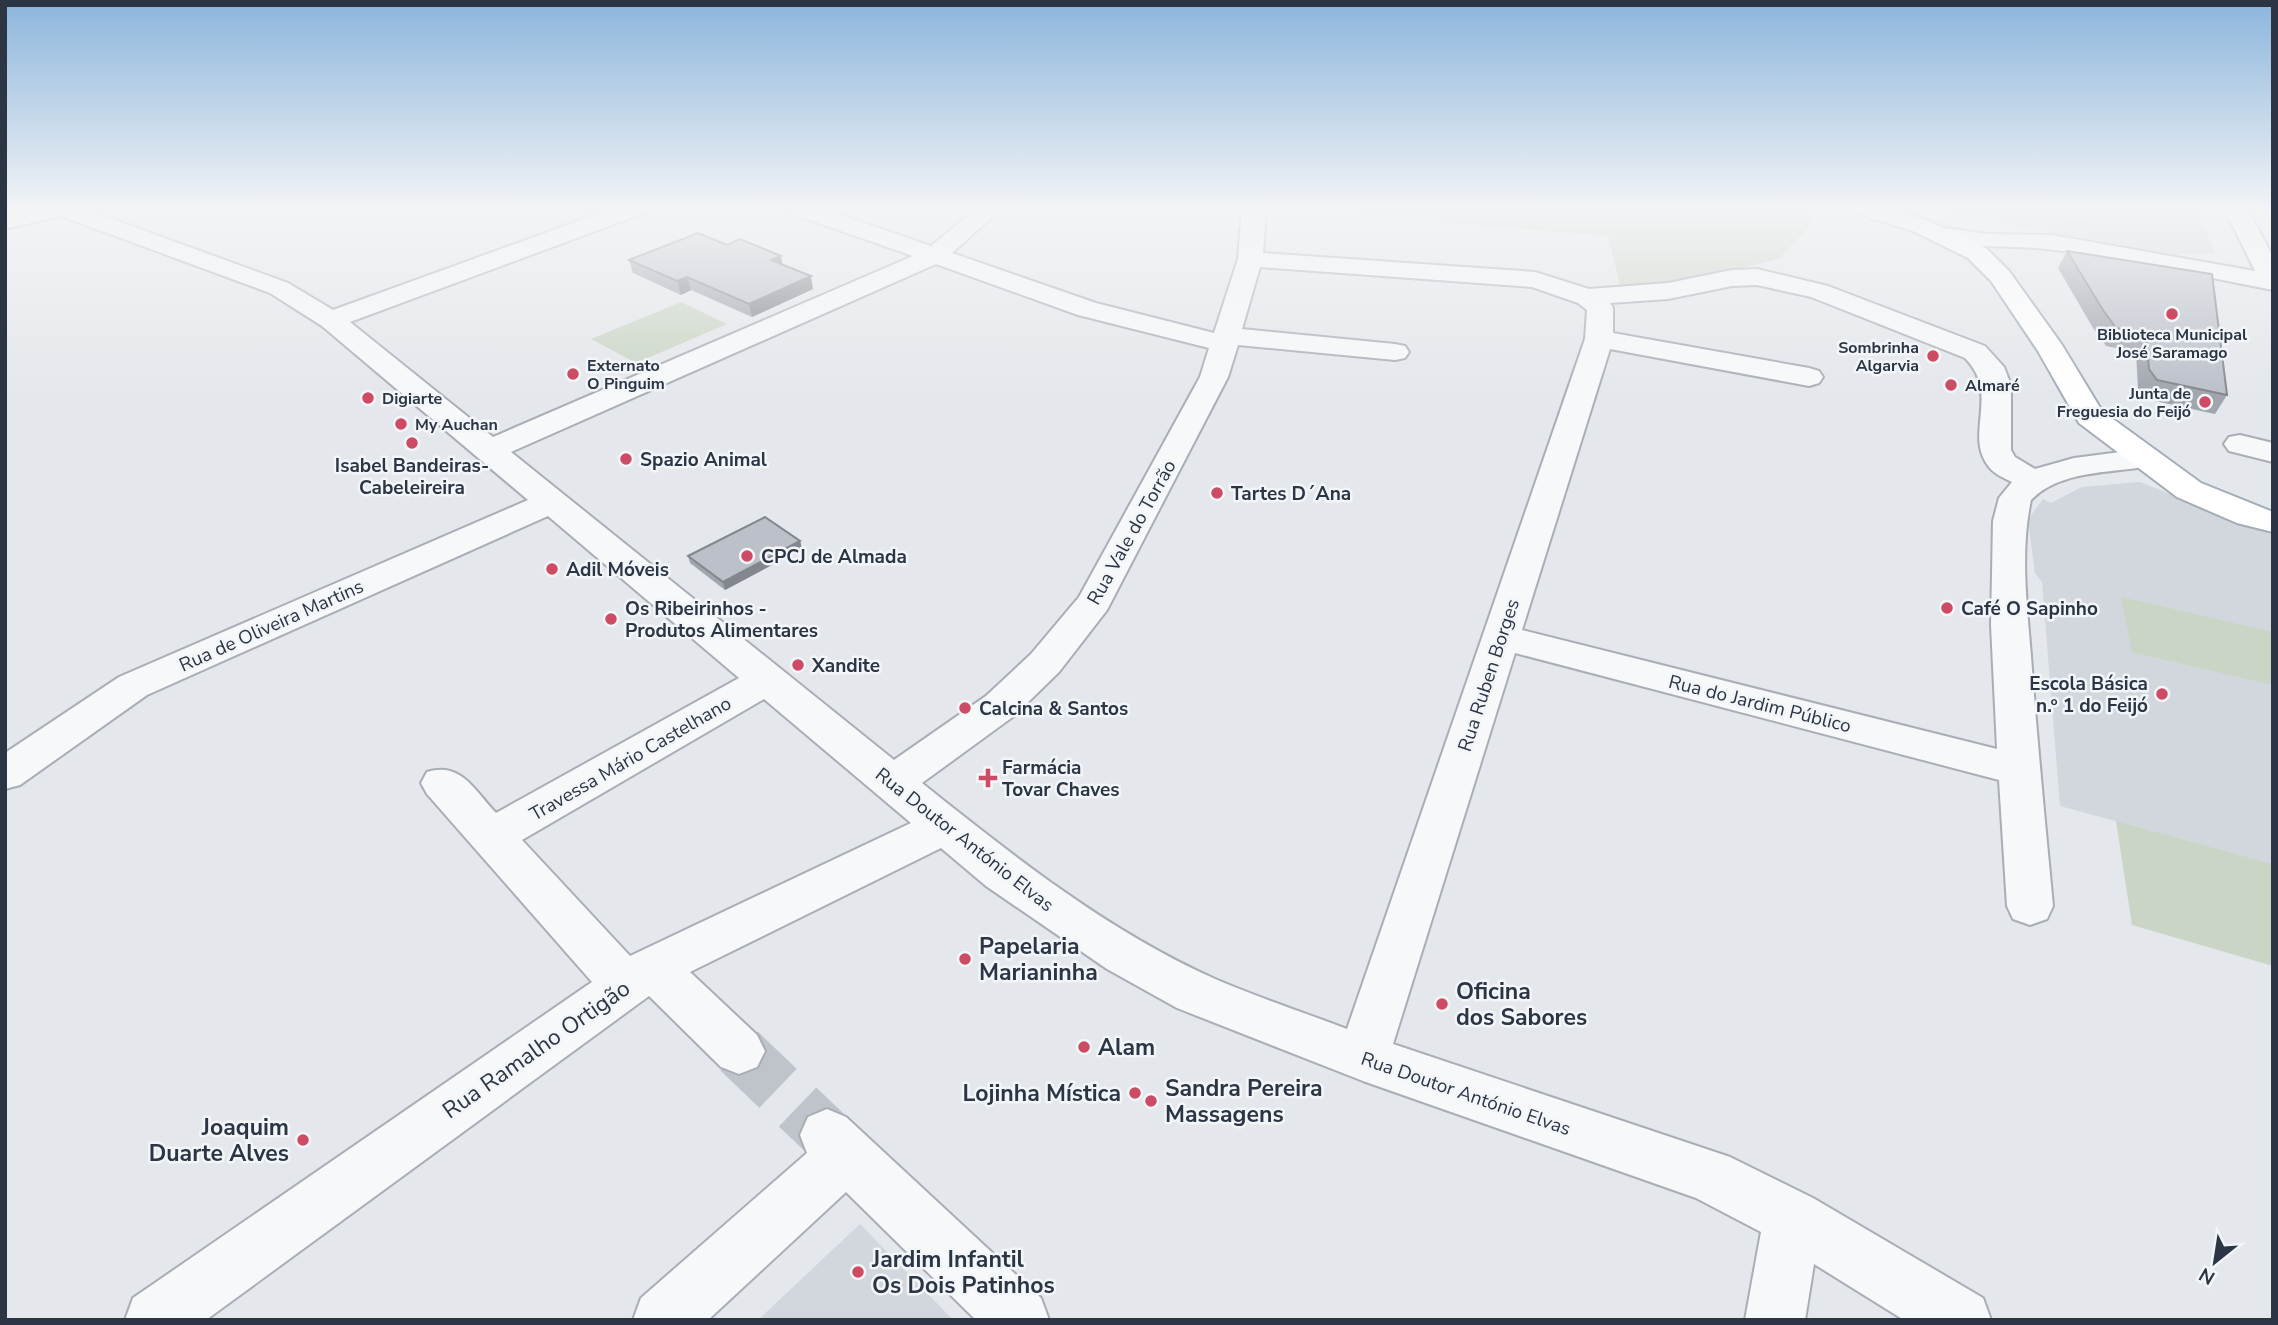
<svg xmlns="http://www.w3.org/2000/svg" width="2278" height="1325" font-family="'Nunito Sans',sans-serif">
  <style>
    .built { fill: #d2d6dd }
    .green { fill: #cad5c5 }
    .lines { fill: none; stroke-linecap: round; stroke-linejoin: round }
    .minor-tunnel { stroke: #bfc3ca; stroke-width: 54; stroke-dasharray: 54 27; stroke-linecap: butt }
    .minor-casing { stroke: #a9aeb6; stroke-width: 4 }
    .major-casing { stroke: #a3acb7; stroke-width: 4 }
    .minor { fill: #f6f8fa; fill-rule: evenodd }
    .major { fill: #fff; fill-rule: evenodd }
    .wall { fill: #a1a5ad }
    .shaded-wall { fill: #83868d }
    .building { fill: #bbc0c9; stroke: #83868d; stroke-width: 2 }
    .poi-dot { fill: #ce4b64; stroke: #f3f6f9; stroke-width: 2.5 }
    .labels { text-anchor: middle; stroke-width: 5; stroke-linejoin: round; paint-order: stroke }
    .far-poi-label { font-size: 16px; font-weight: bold; fill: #2b3544; stroke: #f3f6f9; text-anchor: start }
    .poi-label { font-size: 19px; font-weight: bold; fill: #2b3544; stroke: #f3f6f9; text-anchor: start }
    .street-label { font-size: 19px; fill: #2b3544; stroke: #f3f6f9 }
    .near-poi-label { font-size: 23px; font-weight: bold; fill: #2b3544; stroke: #f3f6f9; text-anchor: start }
    .near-street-label { font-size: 23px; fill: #2b3544; stroke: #f3f6f9 }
  </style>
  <rect width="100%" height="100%" fill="#e4e7eb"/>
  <!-- built -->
  <path class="built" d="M1911 208H2191L2199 212 2215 253 2174 254Z
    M2140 482 2273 535V864L2060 806 2042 582 2035 573 2028 520 2043 499 2051 503 2082 487Z
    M860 1224 953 1320H758Z"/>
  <!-- green -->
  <path class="green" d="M1357 208H1802L1811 210 1814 222 1779 259 1712 275 1621 289 1608 236 1356 216Z
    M1976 208H2091L2092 228Z
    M681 302 727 324 636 363 591 339Z
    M2121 597 2273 632V685L2132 652Z
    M2116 821 2273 864V966L2132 925Z"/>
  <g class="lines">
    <!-- minor-tunnel -->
    <path class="minor-tunnel" d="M739 1051 827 1135"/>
    <defs>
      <path id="minor" d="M35 208H82L288 283 333 310 614 208H647L644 213 350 322 493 437 913 256 790 213 787 208H820L931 246 977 208H1002L952 253 1096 303 1214 333 1238 259 1242 208H1266L1263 253 1535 272 1589 289 1668 283 1732 270 1757 269 1828 286 1985 346 2004 367 2011 385V450L2015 457 2035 469 2074 458 2144 449 2155 451 2160 458 2155 465 2144 467C2107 473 2059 471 2031 500 2020 551 2027 605 2031 656 2037 740 2045 821 2053 906L2047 919 2030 925 2013 919 2007 906 1999 780 1515 653 1393 1044 1730 1157 1813 1198 1983 1298 1991 1320H1904L1814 1264 1805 1320H1745L1761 1232 1696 1198 1363 1081 1177 1008 1107 969 986 886 941 848 690 972 757 1035 765 1051 757 1067 739 1074 721 1067 649 996 206 1320H125L133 1298 592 982 427 794 421 783 427 772C461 761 475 791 496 813L739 678 548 516 147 695 20 785 5 789V753L119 677 528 500 322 326 270 293 61 216 5 229V215ZM936 264 1078 315 1209 348 1200 377 1079 597 1031 654 986 696 894 760 511 452ZM1260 267 1532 287 1578 303 1587 310 1585 339 1347 1029C1303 1012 1256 997 1213 978 1106 930 1012 855 922 783L1014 716 1059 672 1107 610 1228 377 1238 345 1395 360 1405 358 1409 352 1405 346 1395 344 1242 329ZM1757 285 1811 297 1965 358C2001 394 1963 435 1989 467 1994 474 2004 478 2012 482L1999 498 1993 521 1991 625 1997 749 1522 630 1610 349 1809 386 1819 383 1823 377 1819 371 1809 368 1613 333V308L1610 303 1668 299 1732 286ZM764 699 911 823 630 956 522 840Z
        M2224 208H2247L2273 257V290C2200 276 2128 260 2055 250 2015 244 1976 250 1937 240L1933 235 1937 230 1945 228 1987 234 2052 235 2255 271Z
        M2240 435 2273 443V462L2229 451 2224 444 2229 437Z
        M827 1109 846 1117 1041 1298 1049 1320H976L846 1192 708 1320H633L641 1298 807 1153 800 1135 808 1117Z"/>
      <path id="major" d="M1852 208H1887L1929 221 1986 248 2009 271 2062 345 2102 411 2201 483 2273 512V532L2237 523 2177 497 2079 423 2038 351 1991 281 1968 258 1913 231 1855 213Z"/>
    </defs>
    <!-- minor casing -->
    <use href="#minor" class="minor-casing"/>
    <!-- major casing -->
    <use href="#major" class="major-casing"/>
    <!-- minor -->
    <use href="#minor" class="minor"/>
    <!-- major -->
    <use href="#major" class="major"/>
  </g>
  <!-- wall -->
  <path class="wall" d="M2067 251 2227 395 2215 414 2146 399 2138 388 2136 352 2106 346 2093 328 2058 268Z
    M629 260 782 264 813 289 752 317 691 290 681 295 633 273Z
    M800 541 802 549 725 590 690 563 688 556Z"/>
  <!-- shaded-wall -->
  <path class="shaded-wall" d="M781 256 783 269 771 260Z
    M811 276 813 289 752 317 749 304Z
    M687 277 691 290 681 295 677 281Z
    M800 541 802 549 725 590 723 582Z"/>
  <!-- building -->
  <path class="building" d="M698 233 727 245 740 239 781 256 771 260 811 276 749 304 687 277 677 281 629 260Z
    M2067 251 2212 274 2227 395 2157 380 2149 369 2146 334 2116 328 2103 310Z
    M765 517 800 541 723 582 688 556Z"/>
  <!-- sky -->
  <linearGradient id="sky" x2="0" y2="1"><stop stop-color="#8bb5dc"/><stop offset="0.53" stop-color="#f3f4f6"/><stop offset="1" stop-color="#f3f4f6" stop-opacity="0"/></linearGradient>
  <rect width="2278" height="394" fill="url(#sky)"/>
  <!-- markers -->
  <g class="poi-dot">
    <circle cx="2172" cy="314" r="7"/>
    <circle cx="1933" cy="356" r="7"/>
    <circle cx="573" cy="374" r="7"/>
    <circle cx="1951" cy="385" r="7"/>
    <circle cx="368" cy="398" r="7"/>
    <circle cx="2205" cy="402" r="7"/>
    <circle cx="401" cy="424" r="7"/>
    <circle cx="412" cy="443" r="7"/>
    <circle cx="626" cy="459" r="7"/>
    <circle cx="1217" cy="493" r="7"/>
    <circle cx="747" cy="556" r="7"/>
    <circle cx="552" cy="569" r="7"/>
    <circle cx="1947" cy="608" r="7"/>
    <circle cx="611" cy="619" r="7"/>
    <circle cx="798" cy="665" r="7"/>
    <circle cx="2162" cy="694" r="7"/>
    <circle cx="965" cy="708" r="7"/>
    <path d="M984.5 767.5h7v7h7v7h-7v7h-7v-7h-7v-7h7z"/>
    <circle cx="965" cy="959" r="7"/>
    <circle cx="1442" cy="1004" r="7"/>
    <circle cx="1084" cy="1047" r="7"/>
    <circle cx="1135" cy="1093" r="7"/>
    <circle cx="1151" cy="1101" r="7"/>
    <circle cx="303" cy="1140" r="7"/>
    <circle cx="858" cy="1272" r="7"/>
  </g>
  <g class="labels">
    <!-- far-poi labels -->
    <g class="far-poi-label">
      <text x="2172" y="340" text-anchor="middle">Biblioteca Municipal<tspan x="2172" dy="18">José Saramago</tspan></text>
      <text x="1919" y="353" text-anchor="end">Sombrinha<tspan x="1919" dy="18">Algarvia</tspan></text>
      <text x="587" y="371">Externato<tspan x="587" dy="18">O Pinguim</tspan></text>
      <text x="1965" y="391">Almaré</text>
      <text x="2191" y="399" text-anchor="end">Junta de<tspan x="2191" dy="18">Freguesia do Feijó</tspan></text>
      <text x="382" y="404">Digiarte</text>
      <text x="415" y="430">My Auchan</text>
    </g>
    <!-- poi labels -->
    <g class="poi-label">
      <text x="640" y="466">Spazio Animal</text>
      <text x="412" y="472" text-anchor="middle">Isabel Bandeiras-<tspan x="412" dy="22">Cabeleireira</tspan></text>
      <text x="1231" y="500">Tartes D´Ana</text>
      <text x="761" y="563">CPCJ de Almada</text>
      <text x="566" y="576">Adil Móveis</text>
      <text x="625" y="615">Os Ribeirinhos -<tspan x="625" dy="22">Produtos Alimentares</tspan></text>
      <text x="1961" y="615">Café O Sapinho</text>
      <text x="812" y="672">Xandite</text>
      <text x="2148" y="690" text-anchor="end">Escola Básica<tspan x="2148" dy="22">n.º 1 do Feijó</tspan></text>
      <text x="979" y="715">Calcina &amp; Santos</text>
      <text x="1002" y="774">Farmácia<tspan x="1002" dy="22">Tovar Chaves</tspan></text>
    </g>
    <!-- street labels -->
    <g class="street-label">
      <text transform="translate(1131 532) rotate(-61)" y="7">Rua Vale do Torrão</text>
      <text transform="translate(271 625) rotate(-24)" y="7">Rua de Oliveira Martins</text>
      <text transform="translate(1488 675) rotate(-72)" y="7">Rua Ruben Borges</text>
      <text transform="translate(1760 703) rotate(14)" y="7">Rua do Jardim Público</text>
      <text transform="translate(630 758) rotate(-30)" y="7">Travessa Mário Castelhano</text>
      <text transform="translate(965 839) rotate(38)" y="7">Rua Doutor António Elvas</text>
      <text transform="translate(1466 1093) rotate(19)" y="7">Rua Doutor António Elvas</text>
    </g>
    <!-- near-poi labels -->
    <g class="near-poi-label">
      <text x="979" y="954">Papelaria<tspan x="979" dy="26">Marianinha</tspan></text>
      <text x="1456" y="999">Oficina<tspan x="1456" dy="26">dos Sabores</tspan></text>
      <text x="1098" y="1055">Alam</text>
      <text x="1165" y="1096">Sandra Pereira<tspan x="1165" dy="26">Massagens</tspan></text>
      <text x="1121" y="1101" text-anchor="end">Lojinha Mística</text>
      <text x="289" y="1135" text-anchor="end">Joaquim<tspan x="289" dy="26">Duarte Alves</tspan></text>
      <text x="872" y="1267">Jardim Infantil<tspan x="872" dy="26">Os Dois Patinhos</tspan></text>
    </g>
    <!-- near-street labels -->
    <g class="near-street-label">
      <text transform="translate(536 1049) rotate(-35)" y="8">Rua Ramalho Ortigão</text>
    </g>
  </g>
  <!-- border -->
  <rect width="2278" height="1325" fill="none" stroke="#2b3544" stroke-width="14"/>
  <!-- north arrow -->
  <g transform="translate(2215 1262) rotate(210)" stroke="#f3f6f9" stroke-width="5" paint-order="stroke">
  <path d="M0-5L12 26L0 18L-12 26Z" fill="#2b3544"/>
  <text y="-10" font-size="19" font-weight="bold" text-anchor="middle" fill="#2b3544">N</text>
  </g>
</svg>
